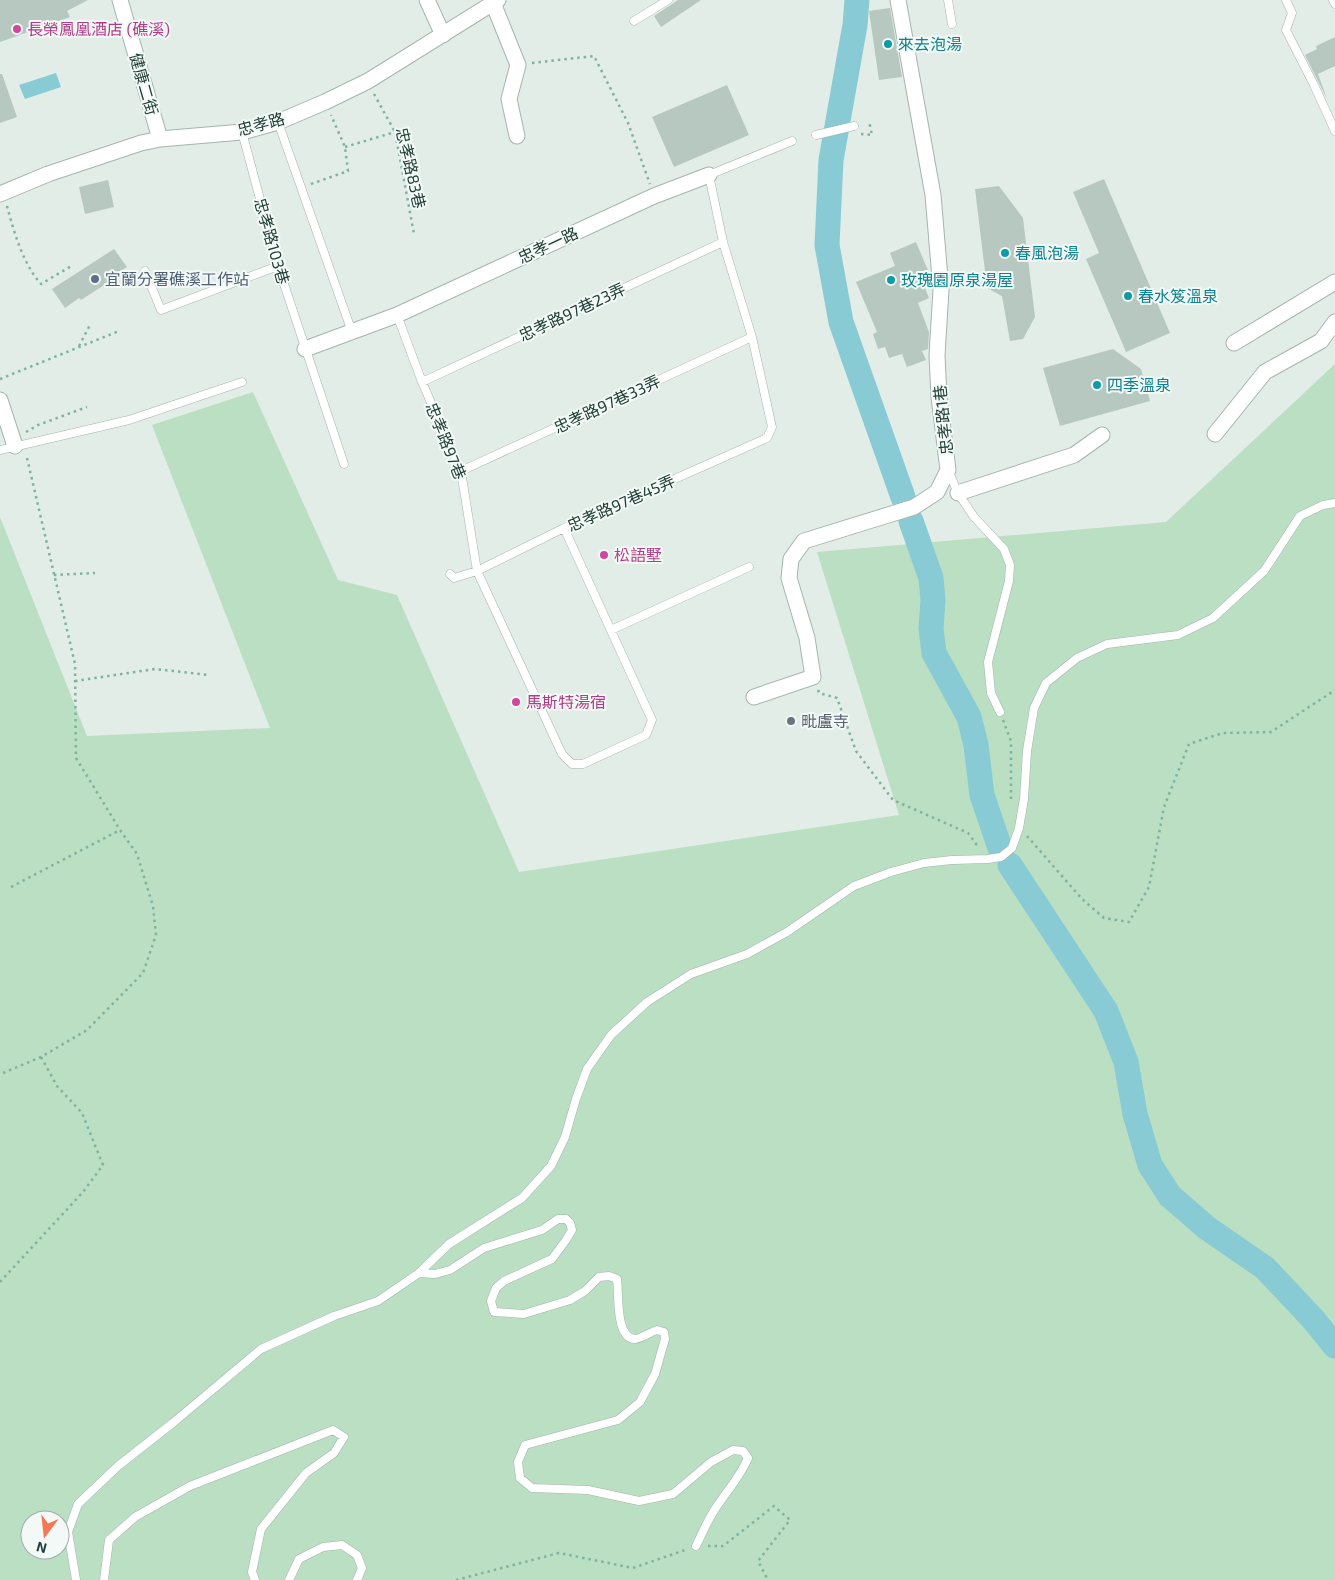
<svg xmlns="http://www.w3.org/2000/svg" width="1335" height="1580" font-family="'Exo 2','Noto Sans TC',sans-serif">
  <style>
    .green { fill: #badfc2; fill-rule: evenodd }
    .water { fill: #88cbd4 }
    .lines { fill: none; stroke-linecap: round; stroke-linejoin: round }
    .river { stroke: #88cbd4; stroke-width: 25 }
    .building { fill: #b7c8c0 }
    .service-casing { stroke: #a4b5ae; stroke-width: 9 }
    .minor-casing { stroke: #a4b5ae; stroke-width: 17 }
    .path { stroke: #81b2a1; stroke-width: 2.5; stroke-dasharray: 2.5 4; stroke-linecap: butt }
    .service { stroke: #fff; stroke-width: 8 }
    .minor { stroke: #fff; stroke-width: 15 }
    .hotel-dot { fill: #d1479c; stroke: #f3f9f6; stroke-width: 2 }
    .culture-dot { fill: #0f9aa8; stroke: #f3f9f6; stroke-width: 2 }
    .service-dot { fill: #5c6f8a; stroke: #f3f9f6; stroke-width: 2 }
    .worship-dot { fill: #6b7280; stroke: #f3f9f6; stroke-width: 2 }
    .labels { text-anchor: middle; stroke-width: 4; stroke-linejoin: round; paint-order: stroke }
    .hotel-label { font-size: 16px; fill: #b23c85; stroke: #f3f9f6; text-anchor: start }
    .culture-label { font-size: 16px; fill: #0d838f; stroke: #f3f9f6; text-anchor: start }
    .street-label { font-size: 16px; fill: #213f36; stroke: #f3f9f6 }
    .service-label { font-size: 16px; fill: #4e5e75; stroke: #f3f9f6; text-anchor: start }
    .worship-label { font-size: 16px; fill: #5b616d; stroke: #f3f9f6; text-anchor: start }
  </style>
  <rect width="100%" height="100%" fill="#e2ede7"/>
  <!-- green -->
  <path class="green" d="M1335 364V1580H0V517L87 736 270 728 152 425 253 392 338 580 397 595 519 872 899 815 817 552 1166 522ZM30 1520H60V1550H30Z"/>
  <!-- water -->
  <path class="water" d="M56 73 61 87 25 99 19 85Z"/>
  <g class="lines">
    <!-- river -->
    <path class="river" d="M857 0 855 25 831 160 827 245 841 322 903 497
      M911 521 931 578 933 600 931 629 934 653 969 717 976 745 982 795 1000 848
      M1010 865 1106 1011 1126 1062 1135 1114 1150 1165 1170 1196 1207 1228 1265 1268 1313 1319 1335 1346"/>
  </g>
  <!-- building -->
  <path class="building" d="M0 0H88L67 11 70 17 0 42Z
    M678 0H701L661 27 654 16Z
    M890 8 902 77 879 80 869 11Z
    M1335 37V66L1318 74 1327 99 1305 55 1317 49 1316 46Z
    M0 74H2L17 117 0 123Z
    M727 85 749 135 674 167 652 117Z
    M1104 179 1170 333 1126 352 1086 259 1099 253 1073 192Z
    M108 180 114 207 85 214 79 187Z
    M999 186 1023 218 1035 317 1023 339 1010 341 1002 296 987 288 975 189Z
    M916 242 930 275 921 278 929 298 918 303 929 332 928 349 922 351 926 360 907 367 902 354 889 358 885 347 878 349 873 334 877 332 856 282 895 266 890 253Z
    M114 249 127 267 110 277 112 280 81 300 79 298 65 308 52 289Z
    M1113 349 1141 369 1150 401 1060 426 1043 368Z"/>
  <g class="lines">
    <defs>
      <path id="service" d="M948 0 952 24
        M1286 0 1292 13 1286 30 1314 85 1335 131
        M1333 0 1335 4
        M634 21 668 0
        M278 122 352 332
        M242 132 278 266 344 464
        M816 135 854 126
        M145 271 161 310 278 266
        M397 315 422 382 461 471 477 571 562 754 572 764H583L646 735 652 720 564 528
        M422 382 723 242
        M0 450 129 420 242 382
        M948 470 958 493 974 517 1004 549 1010 565 1009 581 988 662 991 693 1000 712
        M461 471 752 337
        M450 574 454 578 477 571 564 528 767 438 772 427 752 337 723 242 709 175 792 141
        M611 630 749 567
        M419 1273 435 1274 450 1270 484 1248 542 1230 558 1219H566L570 1223 572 1230 566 1240 552 1259 504 1281 496 1288 491 1301 494 1312 524 1314 570 1300 585 1291 599 1277 609 1276 617 1279C619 1292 615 1339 635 1339 641 1339 650 1332 657 1330L664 1332 665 1339 655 1374 640 1402 618 1420 525 1445 518 1462 520 1478 532 1488 588 1490 639 1501 673 1494 711 1462 733 1450 743 1451 748 1458C740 1478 723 1495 712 1514 706 1524 701 1536 696 1546
        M76 1580 68 1532 78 1504 118 1466 174 1422 261 1349 334 1316 378 1301 419 1273 449 1244 522 1198 551 1166 565 1137 576 1099 587 1069 611 1035 647 1002 691 974 747 954 787 932 854 886 891 872 924 863 952 860 988 859 1001 857 1012 848 1019 828 1024 799 1027 751 1034 708 1046 683 1077 658 1107 644 1178 635 1213 618 1264 571 1300 516 1323 505 1335 503
        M104 1580 109 1540 135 1517 190 1486 333 1430 344 1437 334 1453 306 1473 261 1529 252 1572 255 1580
        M289 1580 299 1559 323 1547 342 1545 357 1555 362 1568 357 1580"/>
      <path id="minor" d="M120 0 160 139
        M427 0 443 35
        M493 3 518 65 509 99 517 136
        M0 194 48 174 141 143 160 139 242 132 278 122 325 102 368 81 498 0
        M1234 343 1335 282
        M305 349 397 315 654 196 709 175
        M0 400 15 446
        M1215 434 1265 372 1321 341 1335 322
        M958 493 1074 455 1102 435
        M754 697 813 677 807 638 789 578 791 559 804 541 914 507 937 492 948 470 939 397 937 355 941 290 933 195 898 0"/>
    </defs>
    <!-- service casing -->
    <use href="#service" class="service-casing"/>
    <!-- minor casing -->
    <use href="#minor" class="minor-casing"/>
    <!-- path -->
    <path class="path" d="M532 63 594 56 628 123 650 184
      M374 94 395 132 414 234
      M861 134 872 135 869 121
      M345 147 395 132
      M311 184 348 171 345 147 331 115
      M7 206C14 232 23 264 41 284L73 265
      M79 346 91 323
      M0 379 119 331
      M26 432 38 425 87 407
      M54 575 95 573
      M75 681 155 669 209 675
      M818 690 819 693 837 698 856 751 893 800 968 833 979 848
      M1003 720 1011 741V803
      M1027 836 1082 899 1104 918 1129 922 1149 887 1164 807 1189 744 1223 733 1271 732 1335 690
      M11 887 120 830
      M3 1073 41 1057 87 1030 143 973 156 935 153 906 137 854 120 830 76 758 75 664 27 458 25 455
      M0 1282 83 1192 103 1165 82 1113 57 1086 41 1057
      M708 1546H723L774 1506 790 1520 758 1561 768 1580
      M456 1580 559 1553 633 1568 688 1549"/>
    <!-- service -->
    <use href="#service" class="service"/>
    <!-- minor -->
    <use href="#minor" class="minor"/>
  </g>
  <!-- markers -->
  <g class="hotel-dot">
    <circle cx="17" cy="29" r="5"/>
    <circle cx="604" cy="555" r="5"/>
    <circle cx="516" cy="702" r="5"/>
  </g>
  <g class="culture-dot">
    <circle cx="888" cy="44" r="5"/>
    <circle cx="1005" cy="253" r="5"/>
    <circle cx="891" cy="280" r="5"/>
    <circle cx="1128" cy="296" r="5"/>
    <circle cx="1097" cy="385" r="5"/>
  </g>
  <circle class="service-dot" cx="95" cy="279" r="5"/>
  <circle class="worship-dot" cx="791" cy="721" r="5"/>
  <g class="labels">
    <!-- hotel labels -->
    <g class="hotel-label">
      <text x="27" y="35">長榮鳳凰酒店 (礁溪)</text>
      <text x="614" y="561">松語墅</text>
      <text x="526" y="708">馬斯特湯宿</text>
    </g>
    <!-- culture labels -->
    <g class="culture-label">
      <text x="898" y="50">來去泡湯</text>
      <text x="1015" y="259">春風泡湯</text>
      <text x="901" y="286">玫瑰園原泉湯屋</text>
      <text x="1138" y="302">春水笈溫泉</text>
      <text x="1107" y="391">四季溫泉</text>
    </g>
    <!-- street labels -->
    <g class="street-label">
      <text transform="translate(144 84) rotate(74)" y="6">健康二街</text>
      <text transform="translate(261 124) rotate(-15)" y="6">忠孝路</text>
      <text transform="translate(411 168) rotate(77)" y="6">忠孝路83巷</text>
      <text transform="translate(272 241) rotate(74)" y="6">忠孝路103巷</text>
      <text transform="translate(548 245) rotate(-25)" y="6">忠孝一路</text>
      <text transform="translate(572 312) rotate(-25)" y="6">忠孝路97巷23弄</text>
      <text transform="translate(607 404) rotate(-25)" y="6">忠孝路97巷33弄</text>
      <text transform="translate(943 420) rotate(-96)" y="6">忠孝路1巷</text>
      <text transform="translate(446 441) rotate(68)" y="6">忠孝路97巷</text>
      <text transform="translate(621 503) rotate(-24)" y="6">忠孝路97巷45弄</text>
    </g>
    <!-- service labels -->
    <g class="service-label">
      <text x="105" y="285">宜蘭分署礁溪工作站</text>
    </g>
    <!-- worship labels -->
    <g class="worship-label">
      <text x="801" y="727">毗盧寺</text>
    </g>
  </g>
  <!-- north arrow -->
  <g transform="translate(45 1535) rotate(195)"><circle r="24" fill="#f3f9f6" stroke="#9fafa9"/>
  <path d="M0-4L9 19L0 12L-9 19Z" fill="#f77755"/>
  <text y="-8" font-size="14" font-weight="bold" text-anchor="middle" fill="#213f36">N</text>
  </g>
</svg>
